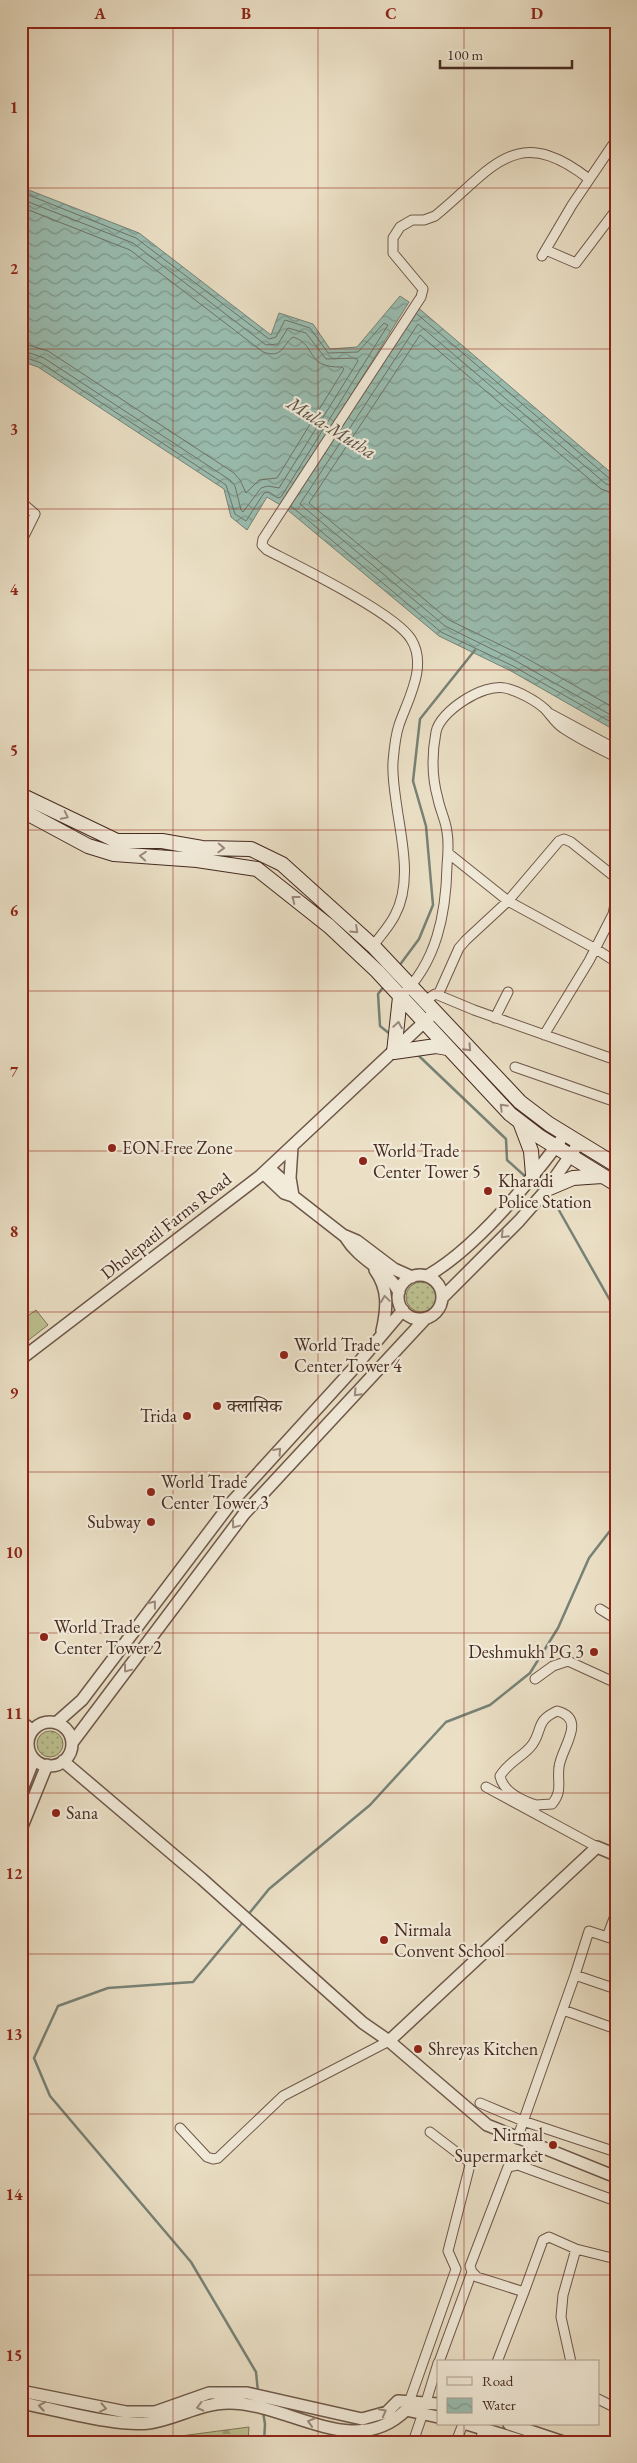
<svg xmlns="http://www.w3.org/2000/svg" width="637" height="2463" font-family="'EB Garamond','Noto Serif Devanagari',serif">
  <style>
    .grass { fill: url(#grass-dots); stroke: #817658 }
    .forest { fill: url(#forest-firs); stroke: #817658 }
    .pitch { fill: #bdc191; stroke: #817658 }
    .water { fill: url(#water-waves); stroke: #778276 }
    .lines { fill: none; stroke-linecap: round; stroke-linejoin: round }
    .shore { stroke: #6f7468; stroke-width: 1 }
    .stream { stroke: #778276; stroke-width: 2.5 }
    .minor-casing { stroke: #6e584a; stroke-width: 11 }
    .tertiary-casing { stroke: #6e584a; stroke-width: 14 }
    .secondary-casing { stroke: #452a20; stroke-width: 16 }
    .minor { stroke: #f2ebda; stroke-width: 9 }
    .tertiary { stroke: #f2ebda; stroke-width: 11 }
    .secondary { stroke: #f2ebda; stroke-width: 14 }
    .oneway { stroke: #9c8a7d }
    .grid { fill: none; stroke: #8f2418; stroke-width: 1; stroke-opacity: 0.55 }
    .poi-dot { fill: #8f2418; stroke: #f2ebda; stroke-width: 2 }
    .labels { text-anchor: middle; stroke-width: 4.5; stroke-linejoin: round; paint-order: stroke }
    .poi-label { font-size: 18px; fill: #452a20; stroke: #f2ebda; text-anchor: start }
    .street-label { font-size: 18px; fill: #452a20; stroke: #f2ebda }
    .water-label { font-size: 19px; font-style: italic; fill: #5a4f44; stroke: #f2ebda }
    .neatline { fill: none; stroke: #8f2418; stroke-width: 2 }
    .grid-label { font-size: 16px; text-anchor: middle; font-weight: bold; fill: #8f2418 }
  </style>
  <defs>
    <pattern id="grass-dots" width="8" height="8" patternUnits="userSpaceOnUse" patternTransform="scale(1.25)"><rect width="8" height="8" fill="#bdc191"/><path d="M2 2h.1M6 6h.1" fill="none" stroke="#9b9d76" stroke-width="1.8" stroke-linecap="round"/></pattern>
    <pattern id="forest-firs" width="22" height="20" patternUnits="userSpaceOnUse" patternTransform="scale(1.25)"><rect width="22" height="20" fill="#bdc191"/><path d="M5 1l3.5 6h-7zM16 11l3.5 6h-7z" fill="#9b9d76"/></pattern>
    <pattern id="water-waves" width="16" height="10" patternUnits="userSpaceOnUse" patternTransform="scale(1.25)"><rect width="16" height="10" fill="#99bdb0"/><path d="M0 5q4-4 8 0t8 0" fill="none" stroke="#7f9a8f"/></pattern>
  </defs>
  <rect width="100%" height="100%" fill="#ebe0c6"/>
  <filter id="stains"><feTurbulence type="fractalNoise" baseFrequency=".004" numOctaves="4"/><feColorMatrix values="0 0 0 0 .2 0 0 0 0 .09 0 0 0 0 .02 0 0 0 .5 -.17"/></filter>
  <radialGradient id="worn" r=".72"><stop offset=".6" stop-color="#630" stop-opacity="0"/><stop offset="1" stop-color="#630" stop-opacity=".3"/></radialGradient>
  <!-- grass -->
  <path class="grass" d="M406 1297a15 15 0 1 1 30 0a15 15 0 1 1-30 0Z
    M37 1744a13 13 0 1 1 26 0a13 13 0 1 1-26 0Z"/>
  <!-- forest -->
  <path class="forest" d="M249 2427 248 2442H135Z"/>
  <!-- pitch -->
  <path class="pitch" d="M36 1310 48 1325 21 1346V1321Z"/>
  <!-- water -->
  <path class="water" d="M21 187 139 233 271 335 279 313 313 324 330 349 357 347 400 296 409 302 282 506 267 497 247 530 231 517 224 489 38 367 21 361Z
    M415 305 616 477V731L511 671 439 636 284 507Z"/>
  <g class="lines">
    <!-- shore -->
    <path class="shore" d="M21 192 136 238 269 339 276 337 285 320 310 328 328 353 358 352 384 323 388 325 281 497 278 498 269 492 264 493 246 521 235 514 226 485 41 363 21 356
      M21 199 133 243 266 345 278 344 288 328 306 333 326 359 356 358 358 361 279 488 268 486 261 488 243 512 241 510 235 486 230 480 44 358 21 350
      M21 207 130 250 263 352C283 359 282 345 293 337 318 345 304 368 342 367L344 369 277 478 259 480 246 493 240 480 234 473 48 351 21 343
      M417 314 610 479 616 480
      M616 487 606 484 418 324 300 504 445 626 516 661 616 718
      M616 494 601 489 420 335 309 503 449 620 519 654 616 709
      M291 506 441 632 513 666 616 725"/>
    <!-- stream -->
    <path class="stream" d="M399 966 419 939 433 905 426 826 413 781 420 719 475 650
      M385 985 378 994 380 1026 390 1034
      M419 1056 506 1139 507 1160 527 1178
      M532 1183 541 1191
      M545 1195 556 1205 616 1311
      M247 1916 269 1889 370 1805 446 1722 490 1705 530 1673 558 1628 589 1558 616 1523
      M244 1921 193 1982 108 1988 58 2006 34 2058 50 2096 191 2262 256 2372 258 2392
      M263 2412 265 2424 264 2442"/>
    <defs>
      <path id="minor" d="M546 250 576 263 616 210
        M542 256 572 205 616 140
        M21 502 35 514 21 542
        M549 713 616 749
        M448 853 508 901 596 949 616 962
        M373 946C380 936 389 927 395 915 412 883 402 842 397 808 395 793 392 777 393 762 394 750 395 737 399 725 408 699 428 666 411 639 395 613 298 566 267 550L262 545 263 539 421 297 423 289 393 253V238L400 227 412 220H424L435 216C492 170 515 121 589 179
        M438 995 459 948 466 940 508 901 559 841 564 839 571 842 616 878
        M400 997C437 963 446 913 447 866 448 855 449 843 447 832 446 821 440 810 438 799 432 778 432 753 436 732 440 711 484 683 505 688 518 691 535 700 545 709 551 715 555 723 563 728 579 739 598 748 616 757
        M425 1001 435 994 438 995 474 1010 616 1060
        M495 1018 508 992
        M544 1035 589 961 613 914 616 899
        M515 1067 616 1102
        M600 1609 616 1619
        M535 1679 553 1666 568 1661 616 1683
        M486 1787 597 1847
        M534 1812 536 1805C521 1800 503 1792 500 1776 509 1761 523 1757 532 1745 543 1730 535 1721 557 1711 588 1719 561 1748 559 1767 557 1782 563 1791 552 1804L536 1805
        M607 1937 616 1913
        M575 1975 616 1989
        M563 2010 616 2029
        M480 2103 523 2121 616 2152
        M180 2128 207 2157 213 2159 218 2158 283 2096 389 2041
        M517 2139 575 1975 589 1931 616 1940
        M525 2167 533 2145
        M576 2249 616 2259
        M472 2272 477 2277 524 2292 543 2240 549 2237 576 2249 563 2295 561 2317 571 2362
        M439 2362 472 2272 470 2266 508 2167 518 2165 616 2201
        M497 2362 524 2292
        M598 2399 616 2408
        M426 2402 438 2363
        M407 2408 456 2269 448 2251 470 2165 468 2161 430 2132
        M413 2442 423 2413
        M456 2442 463 2424
        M479 2442 484 2429"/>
      <path id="tertiary" d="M292 1147 290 1178 293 1196
        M269 1168 290 1187
        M263 1173 284 1193 293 1196 343 1235 357 1241 394 1269 412 1277
        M346 1238C360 1261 388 1270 399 1292
        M375 1270C389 1289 387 1309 382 1331
        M398 1297a22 22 0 1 1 44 0a22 22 0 1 1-44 0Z
        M427 1276C475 1249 527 1185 560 1141
        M443 1297 519 1221 547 1189 579 1143
        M21 1359 260 1176 435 1012
        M21 1722 32 1730
        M28 1744a22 22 0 1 1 44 0a22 22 0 1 1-44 0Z
        M56 1723 82 1700 231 1503 354 1368 403 1310
        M72 1743 244 1514 426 1318
        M63 1761 202 1879 363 2023 389 2041 487 2125 616 2177
        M21 1792 34 1759
        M21 1829 47 1765
        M389 2041 597 1847 616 1855
        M21 2391 126 2412H155L209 2393H247L362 2419 387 2412 398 2401 438 2404
        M21 2403C56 2409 115 2427 149 2423 177 2419 200 2403 229 2403 289 2403 354 2461 406 2410L438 2417
        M467 2424 526 2442
        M509 2424 563 2442"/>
      <path id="secondary" d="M21 795 117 841H162L202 848 251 849 282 864 373 946 520 1102 549 1124 616 1165
        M21 810 88 846 114 854 197 860 257 869 329 926 377 971 510 1114 540 1137 616 1184
        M400 997 394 1052 436 1046 447 1048
        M520 1122 531 1151 533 1175
        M547 1189 573 1178 602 1176"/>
    </defs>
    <!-- minor casing -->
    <use href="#minor" class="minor-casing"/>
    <!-- tertiary casing -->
    <use href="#tertiary" class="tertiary-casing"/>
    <!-- secondary casing -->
    <use href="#secondary" class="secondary-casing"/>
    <!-- minor -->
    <use href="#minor" class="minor"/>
    <!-- tertiary -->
    <use href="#tertiary" class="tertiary"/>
    <!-- secondary -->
    <use href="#secondary" class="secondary"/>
  </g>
  <!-- one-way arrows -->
  <defs><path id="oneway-chevron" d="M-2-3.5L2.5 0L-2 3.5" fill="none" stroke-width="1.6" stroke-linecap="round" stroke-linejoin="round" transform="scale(1.25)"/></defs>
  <g class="oneway">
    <use href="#oneway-chevron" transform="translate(65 816) rotate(26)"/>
    <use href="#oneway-chevron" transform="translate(221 848) rotate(2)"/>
    <use href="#oneway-chevron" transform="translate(143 856) rotate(-175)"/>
    <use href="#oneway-chevron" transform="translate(295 899) rotate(-142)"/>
    <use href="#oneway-chevron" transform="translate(355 930) rotate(43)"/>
    <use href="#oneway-chevron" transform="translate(398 1025) rotate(-81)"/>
    <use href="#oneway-chevron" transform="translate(468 1048) rotate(47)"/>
    <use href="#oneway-chevron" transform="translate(503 1107) rotate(-135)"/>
    <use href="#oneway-chevron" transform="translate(504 1235) rotate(135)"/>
    <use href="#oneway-chevron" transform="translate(385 1299) rotate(-98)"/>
    <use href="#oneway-chevron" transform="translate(357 1393) rotate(133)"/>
    <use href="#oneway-chevron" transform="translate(278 1451) rotate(-48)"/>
    <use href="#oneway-chevron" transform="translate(235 1525) rotate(127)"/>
    <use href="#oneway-chevron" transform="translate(153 1604) rotate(-52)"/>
    <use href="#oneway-chevron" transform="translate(127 1669) rotate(127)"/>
    <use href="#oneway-chevron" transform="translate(42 2406) rotate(-170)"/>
    <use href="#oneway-chevron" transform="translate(200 2407) rotate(166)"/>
    <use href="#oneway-chevron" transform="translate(103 2408) rotate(11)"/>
    <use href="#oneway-chevron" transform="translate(383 2412) rotate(-28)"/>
    <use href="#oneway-chevron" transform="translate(311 2422) rotate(-163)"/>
  </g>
  <!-- grid -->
  <path class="grid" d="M173 21V2442M318 21V2442M464 21V2362M21 188H616M21 349H616M21 509H616M21 670H616M21 830H616M21 991H616M21 1151H616M21 1312H616M21 1472H616M21 1633H616M21 1793H616M21 1954H616M21 2114H616M21 2275H616M464 2424V2442"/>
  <!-- markers -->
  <g class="poi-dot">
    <circle cx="112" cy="1148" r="5"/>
    <circle cx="363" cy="1161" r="5"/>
    <circle cx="488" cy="1191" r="5"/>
    <circle cx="284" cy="1355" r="5"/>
    <circle cx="217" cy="1406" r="5"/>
    <circle cx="187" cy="1416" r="5"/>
    <circle cx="151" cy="1492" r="5"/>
    <circle cx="151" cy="1522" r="5"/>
    <circle cx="44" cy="1637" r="5"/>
    <circle cx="594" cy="1652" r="5"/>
    <circle cx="56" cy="1813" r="5"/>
    <circle cx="384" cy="1940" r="5"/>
    <circle cx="418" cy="2049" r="5"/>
    <circle cx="553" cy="2145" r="5"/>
  </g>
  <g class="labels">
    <!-- poi labels -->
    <g class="poi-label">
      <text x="122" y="1154">EON Free Zone</text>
      <text x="373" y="1157">World Trade<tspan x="373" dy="21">Center Tower 5</tspan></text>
      <text x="498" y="1187">Kharadi<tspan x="498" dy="21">Police Station</tspan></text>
      <text x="294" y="1351">World Trade<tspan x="294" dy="21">Center Tower 4</tspan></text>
      <text x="227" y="1412">क्लासिक</text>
      <text x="177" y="1422" text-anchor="end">Trida</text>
      <text x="161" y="1488">World Trade<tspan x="161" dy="21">Center Tower 3</tspan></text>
      <text x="141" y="1528" text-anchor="end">Subway</text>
      <text x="54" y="1633">World Trade<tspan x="54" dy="21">Center Tower 2</tspan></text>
      <text x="584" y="1658" text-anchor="end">Deshmukh PG 3</text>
      <text x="66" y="1819">Sana</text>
      <text x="394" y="1936">Nirmala<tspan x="394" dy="21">Convent School</tspan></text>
      <text x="428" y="2055">Shreyas Kitchen</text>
      <text x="543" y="2141" text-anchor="end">Nirmal<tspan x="543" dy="21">Supermarket</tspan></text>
    </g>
    <!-- street labels -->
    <g class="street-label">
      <text transform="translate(166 1226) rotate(-38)" y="6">Dholepatil Farms Road</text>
    </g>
    <!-- water labels -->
    <g class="water-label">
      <text transform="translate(332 427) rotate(32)" y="7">Mula-Mutha</text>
    </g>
  </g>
  <!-- margin -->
  <rect width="637" height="2463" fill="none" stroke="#ebe0c6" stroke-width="55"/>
  <!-- legend -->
  <rect x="437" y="2360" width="162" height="65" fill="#f2ebda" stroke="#ad9e90"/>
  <rect x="447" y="2377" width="25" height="8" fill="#f2ebda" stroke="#ad9e90"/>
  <text x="482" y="2386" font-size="15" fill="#452a20">Road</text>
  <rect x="447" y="2398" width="25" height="15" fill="url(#water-waves)" stroke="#ad9e90"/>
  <text x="482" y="2410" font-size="15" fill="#452a20">Water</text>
  <!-- scale -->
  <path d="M440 60v8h132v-8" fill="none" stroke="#452a20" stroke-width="2.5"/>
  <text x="447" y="60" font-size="15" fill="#452a20" stroke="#f2ebda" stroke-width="4" paint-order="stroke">100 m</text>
  <rect x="28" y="28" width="582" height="2408" class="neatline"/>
  <g class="grid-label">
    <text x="100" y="19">A</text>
    <text x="246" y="19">B</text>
    <text x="391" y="19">C</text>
    <text x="537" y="19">D</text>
    <text x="14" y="113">1</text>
    <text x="14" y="274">2</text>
    <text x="14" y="435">3</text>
    <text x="14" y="595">4</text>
    <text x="14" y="756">5</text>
    <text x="14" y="916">6</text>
    <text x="14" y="1077">7</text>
    <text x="14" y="1237">8</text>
    <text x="14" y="1398">9</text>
    <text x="14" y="1558">10</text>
    <text x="14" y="1719">11</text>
    <text x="14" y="1879">12</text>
    <text x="14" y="2040">13</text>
    <text x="14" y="2200">14</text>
    <text x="14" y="2361">15</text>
  </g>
  <rect width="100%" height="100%" filter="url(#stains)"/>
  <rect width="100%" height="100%" fill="url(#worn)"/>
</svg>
